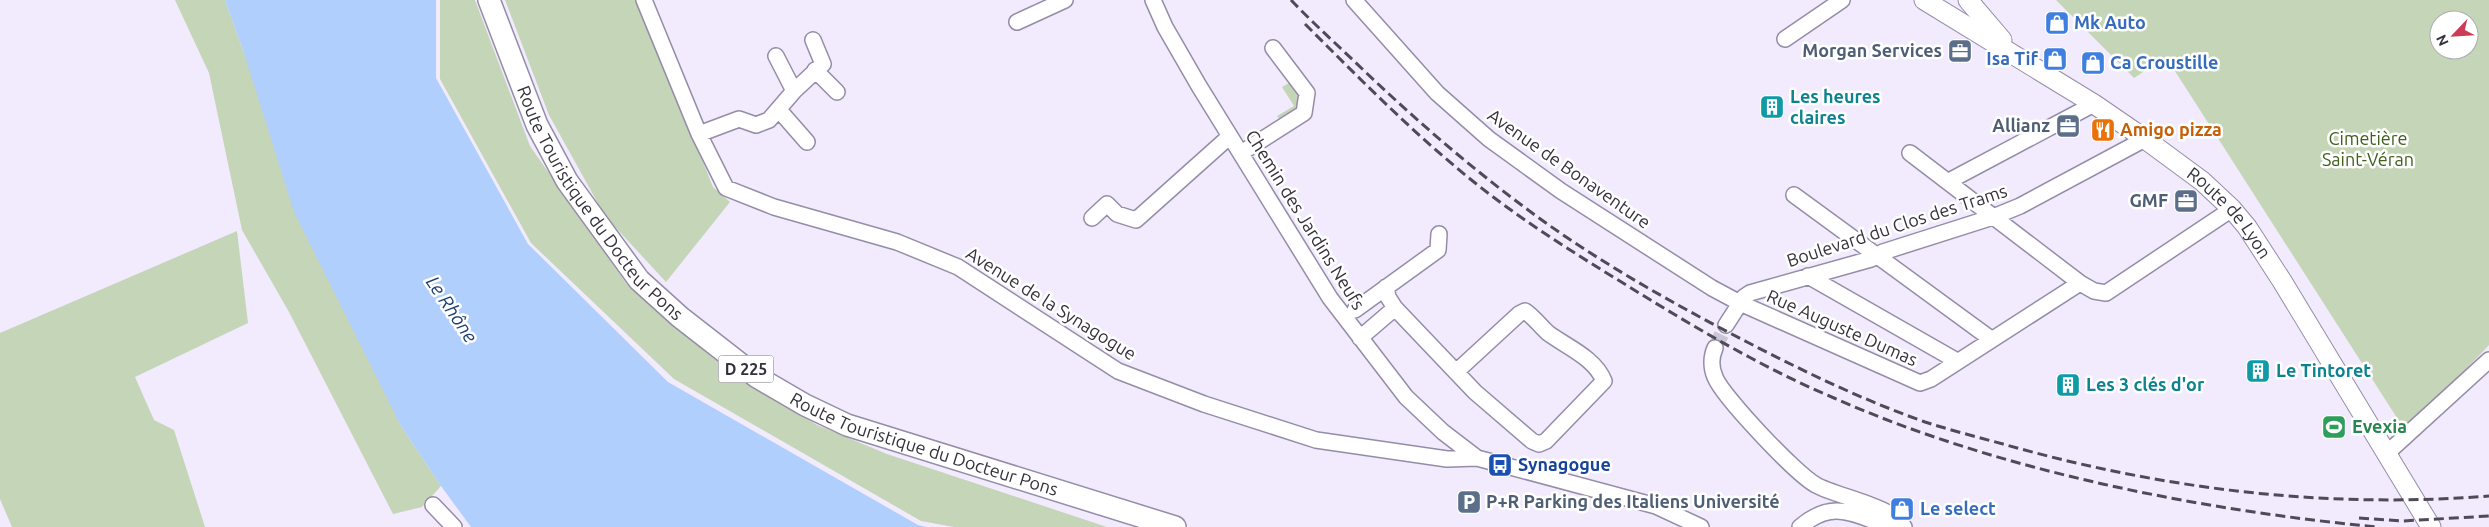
<svg xmlns="http://www.w3.org/2000/svg" width="2489" height="527" font-family="Ubuntu,sans-serif">
  <style>
    .green { fill: #c5d5b7; fill-rule: evenodd }
    .water { fill: #b0cffc }
    .lines { fill: none; stroke-linecap: round; stroke-linejoin: round }
    .minor-tunnel { stroke: #cbc6d6; stroke-width: 15; stroke-dasharray: 15 8; stroke-linecap: butt }
    .minor-casing { stroke: #958ca8; stroke-width: 18 }
    .major-casing { stroke: #958ca8; stroke-width: 21 }
    .highway-casing { stroke: #958ca8; stroke-width: 24 }
    .minor { stroke: #fff; stroke-width: 15 }
    .major { stroke: #fff; stroke-width: 19 }
    .highway { stroke: #fff; stroke-width: 21 }
    .rail { stroke: #4f4a56; stroke-width: 3; stroke-dasharray: 10 5; stroke-linecap: butt }
    .labels { text-anchor: middle; stroke-width: 5; stroke-linejoin: round; paint-order: stroke }
    .shield { fill: #fff; stroke: #726f76; stroke-width: 1 }
    .shield-label { font-size: 16px; font-weight: bold; fill: #35313c }
    .shop-label { font-size: 18px; font-weight: bold; fill: #366cbe; stroke: #fff; text-anchor: start }
    .service-label { font-size: 18px; font-weight: bold; fill: #4e5e75; stroke: #fff; text-anchor: end }
    .culture-label { font-size: 18px; font-weight: bold; fill: #0d838f; stroke: #fff; text-anchor: start }
    .food-label { font-size: 18px; font-weight: bold; fill: #c56008; stroke: #fff; text-anchor: start }
    .park-label { font-size: 18px; fill: #41601c; stroke: #fff }
    .street-label { font-size: 18px; fill: #35313c; stroke: #fff }
    .leisure-label { font-size: 18px; font-weight: bold; fill: #27864d; stroke: #fff; text-anchor: start }
    .transit-label { font-size: 18px; font-weight: bold; fill: #164399; stroke: #fff; text-anchor: start }
    .water-label { font-size: 19px; font-style: italic; fill: #193e73; stroke: #fff }
  </style>
  <rect width="100%" height="100%" fill="#f1ebfd"/>
  <!-- green -->
  <path class="green" d="M175 0H225L244 53 401 426 441 486 422 507 393 514 289 312 242 230 209 73Z
    M440 0H475L530 146 626 283 714 359 817 425 887 454 1107 527H954L921 521 674 379 531 243 440 79Z
    M505 0H638L713 187 730 202 666 282 605 216 549 115Z
    M2056 0H2489V345L2406 432 2166 57 2134 78ZM2439 20H2469V50H2439Z
    M1289 83 1299 97 1297 108 1280 120 1277 116 1294 106 1282 87Z
    M237 231 248 323 135 377 154 420 174 430 205 527H12L0 499V333Z"/>
  <!-- water -->
  <path class="water" d="M225 0H436V78L528 244 668 382 918 525 927 527H471L441 486 401 426 294 212 244 53Z"/>
  <g class="lines">
    <!-- minor-tunnel -->
    <path class="minor-tunnel" d="M1715 348 1726 325"/>
    <defs>
      <path id="minor" d="M644 0 699 134 726 188 774 207 897 242 958 267 1118 371 1204 404 1316 440 1447 459 1477 458 1656 506 1701 527
        M1153 0 1165 27 1199 86 1330 298 1406 397 1443 432 1477 458
        M1354 0 1437 93 1489 139 1561 191 1712 288 1740 303 1920 383 1931 379 2080 283
        M1017 22 1065 0
        M1785 39 1842 0
        M776 56 794 91
        M815 70 837 92
        M779 110 807 142
        M699 134 739 119 756 125 769 120 794 91 823 64 813 40
        M1241 153 1304 113 1307 93 1273 48
        M1910 153 2080 283 2094 291 2106 293 2232 209
        M1949 181 2094 104
        M1794 195 1991 339
        M1092 218 1107 204 1117 214 1136 220 1230 136
        M1808 276 1957 361
        M1386 287 1388 297 1395 308 1475 392 1532 441 1539 444 1546 441 1604 381C1595 358 1567 347 1548 333 1540 326 1534 317 1525 311L1519 314 1456 372
        M1355 310 1438 250 1439 234
        M1726 325 1744 297 1750 293 1871 259 1883 252 1993 217 2020 206 2145 139
        M1360 338 1395 308
        M1715 348C1711 357 1711 368 1715 377 1722 396 1797 475 1816 485 1835 496 1895 507 1904 527
        M2386 454 2489 360
        M433 505 454 527
        M1800 527C1834 498 1854 515 1891 527"/>
      <g id="major">
        <path id="s1" d="M1924 0 2094 104 2145 139 2202 181 2232 209 2247 227 2282 281 2431 527"/>
        <path d="M1968 0 2002 40"/>
      </g>
      <g id="highway">
        <path id="s2" d="M489 0 537 125 567 181 639 280 680 317 757 377 805 405 847 425 1175 527"/>
      </g>
    </defs>
    <!-- minor casing -->
    <use href="#minor" class="minor-casing"/>
    <!-- major casing -->
    <use href="#major" class="major-casing"/>
    <!-- highway casing -->
    <use href="#highway" class="highway-casing"/>
    <!-- minor -->
    <use href="#minor" class="minor"/>
    <!-- major -->
    <use href="#major" class="major"/>
    <!-- highway -->
    <use href="#highway" class="highway"/>
    <!-- rail -->
    <path class="rail" d="M1291 0C1311 21 1333 41 1354 61 1412 117 1473 170 1539 218 1604 265 1676 305 1747 342 1805 372 1863 400 1925 422 1950 430 1977 437 2003 444 2161 489 2325 509 2489 496
      M1305 24C1361 80 1417 137 1479 186 1527 224 1579 256 1631 288 1696 328 1763 368 1834 398 1999 471 2199 510 2377 527
      M2359 518 2403 521 2489 516"/>
  </g>
  <!-- icons -->
  <defs>
    <symbol id="shop-square" viewBox="-11 -11 22 22"><rect x="-9" y="-9" width="18" height="18" rx="4" fill="#3f7fe0" stroke="#fff"/><path d="M-5-2.5h2.3a2.7 3.5 0 0 1 5.4 0H5L5.5 6h-11ZM-1.5-2.5h3a1.5 2.3 0 0 0-3 0Z" fill="#fff"/></symbol>
    <symbol id="office-square" viewBox="-11 -11 22 22"><rect x="-9" y="-9" width="18" height="18" rx="4" fill="#5c6f8a" stroke="#fff"/><path d="M-6-3h4V-5.5h4V-3h4V5H-6ZM-1-4.5V-3h2v-1.5ZM-6 0V1H6V0Z" fill="#fff"/></symbol>
    <symbol id="building-square" viewBox="-11 -11 22 22"><rect x="-9" y="-9" width="18" height="18" rx="4" fill="#0f9aa8" stroke="#fff"/><path d="M-4-6H4V6H1V3H-1V6H-4ZM-2.5-4.3h1.7v1.8h-1.7ZM.8-4.3h1.7v1.8H.8ZM-2.5-1h1.7V.8h-1.7ZM.8-1h1.7V.8H.8Z" fill="#fff"/></symbol>
    <symbol id="restaurant-square" viewBox="-11 -11 22 22"><rect x="-9" y="-9" width="18" height="18" rx="4" fill="#e8710a" stroke="#fff"/><path d="M-5-6h1v4h1v-4h1v4h1v-4h1v5L-1.5 .5V6h-2V.5L-5-1ZM5-6V6H3V1.5H1.5Q1.5-4 5-6Z" fill="#fff"/></symbol>
    <symbol id="stadium-square" viewBox="-11 -11 22 22"><rect x="-9" y="-9" width="18" height="18" rx="4" fill="#2e9e5b" stroke="#fff"/><path d="M0-5a6.5 5 0 1 0 0 10a6.5 5 0 1 0 0-10ZM-3.5-1.8h7v3.6h-7Z" fill="#fff"/></symbol>
    <symbol id="bus-square" viewBox="-11 -11 22 22"><rect x="-9" y="-9" width="18" height="18" rx="4" fill="#1a4fb4" stroke="#fff"/><path d="M-5-6H5V4H4V6H2V4H-2V6H-4V4H-5ZM-3.5-4V0h7V-4ZM-3.5 1.2v1.5H-2V1.2ZM2 1.2v1.5H3.5V1.2Z" fill="#fff"/></symbol>
    <symbol id="parking-square" viewBox="-11 -11 22 22"><rect x="-9" y="-9" width="18" height="18" rx="4" fill="#5c6f8a" stroke="#fff"/><path d="M-3.5-5.5H1a3.5 3.5 0 0 1 0 7H-1V5.5H-3.5ZM-1-3.4V-.6H.8a1.4 1.4 0 0 0 0-2.8Z" fill="#fff"/></symbol>
  </defs>
  <g fill-rule="evenodd">
    <use href="#shop-square" x="2043" y="9" width="28" height="28"/>
    <use href="#office-square" x="1946" y="37" width="28" height="28"/>
    <use href="#shop-square" x="2041" y="45" width="28" height="28"/>
    <use href="#shop-square" x="2079" y="49" width="28" height="28"/>
    <use href="#building-square" x="1758" y="93" width="28" height="28"/>
    <use href="#office-square" x="2054" y="112" width="28" height="28"/>
    <use href="#restaurant-square" x="2089" y="116" width="28" height="28"/>
    <use href="#office-square" x="2172" y="187" width="28" height="28"/>
    <use href="#building-square" x="2244" y="357" width="28" height="28"/>
    <use href="#building-square" x="2054" y="371" width="28" height="28"/>
    <use href="#stadium-square" x="2320" y="413" width="28" height="28"/>
    <use href="#bus-square" x="1486" y="451" width="28" height="28"/>
    <use href="#parking-square" x="1455" y="488" width="28" height="28"/>
    <use href="#shop-square" x="1888" y="495" width="28" height="28"/>
  </g>
  <g class="labels">
    <!-- shield labels -->
    <rect class="shield" x="718.5" y="355.5" width="55" height="27" rx="4"/>
    <g class="shield-label">
      <text x="746" y="375">D 225</text>
    </g>
    <!-- shop labels -->
    <g class="shop-label">
      <text x="2074" y="29">Mk Auto</text>
      <text x="2038" y="65" text-anchor="end">Isa Tif</text>
      <text x="2110" y="69">Ca Croustille</text>
      <text x="1920" y="515">Le select</text>
    </g>
    <!-- service labels -->
    <g class="service-label">
      <text x="1942" y="57">Morgan Services</text>
      <text x="2050" y="132">Allianz</text>
      <text x="2168" y="207">GMF</text>
      <text x="1486" y="508" text-anchor="start">P+R Parking des Italiens Université</text>
    </g>
    <!-- culture labels -->
    <g class="culture-label">
      <text x="1790" y="103">Les heures<tspan x="1790" dy="21">claires</tspan></text>
      <text x="2276" y="377">Le Tintoret</text>
      <text x="2086" y="391">Les 3 clés d'or</text>
    </g>
    <!-- food labels -->
    <g class="food-label">
      <text x="2120" y="136">Amigo pizza</text>
    </g>
    <!-- park labels -->
    <g class="park-label">
      <text x="2368" y="145">Cimetière<tspan x="2368" dy="21">Saint-Véran</tspan></text>
    </g>
    <!-- street labels -->
    <g class="street-label">
      <text transform="translate(1569 169) rotate(35)" y="6">Avenue de Bonaventure</text>
      <text dy="6" stroke="none"><textPath href="#s2" startOffset="234">Route Touristique du Docteur Pons</textPath></text>
      <text dy="6" stroke="none"><textPath href="#s1" startOffset="374">Route de Lyon</textPath></text>
      <text transform="translate(1305 220) rotate(58)" y="6">Chemin des Jardins Neufs</text>
      <text transform="translate(1897 226) rotate(-18)" y="6">Boulevard du Clos des Trams</text>
      <text transform="translate(1051 304) rotate(32)" y="6">Avenue de la Synagogue</text>
      <text transform="translate(1842 328) rotate(24)" y="6">Rue Auguste Dumas</text>
      <text dy="6" stroke="none"><textPath href="#s2" startOffset="654">Route Touristique du Docteur Pons</textPath></text>
    </g>
    <!-- leisure labels -->
    <g class="leisure-label">
      <text x="2352" y="433">Evexia</text>
    </g>
    <!-- transit labels -->
    <g class="transit-label">
      <text x="1518" y="471">Synagogue</text>
    </g>
    <!-- water labels -->
    <g class="water-label">
      <text transform="translate(452 309) rotate(56)" y="7">Le Rhône</text>
    </g>
  </g>
  <!-- north arrow -->
  <g transform="translate(2454 35) rotate(245)"><circle r="24" fill="#ffffff" stroke="#aeadb1"/>
  <path d="M0-4L9 19L0 12L-9 19Z" fill="#cd3c57"/>
  <text y="-8" font-size="14" font-weight="bold" text-anchor="middle" fill="#35313c">N</text>
  </g>
</svg>
